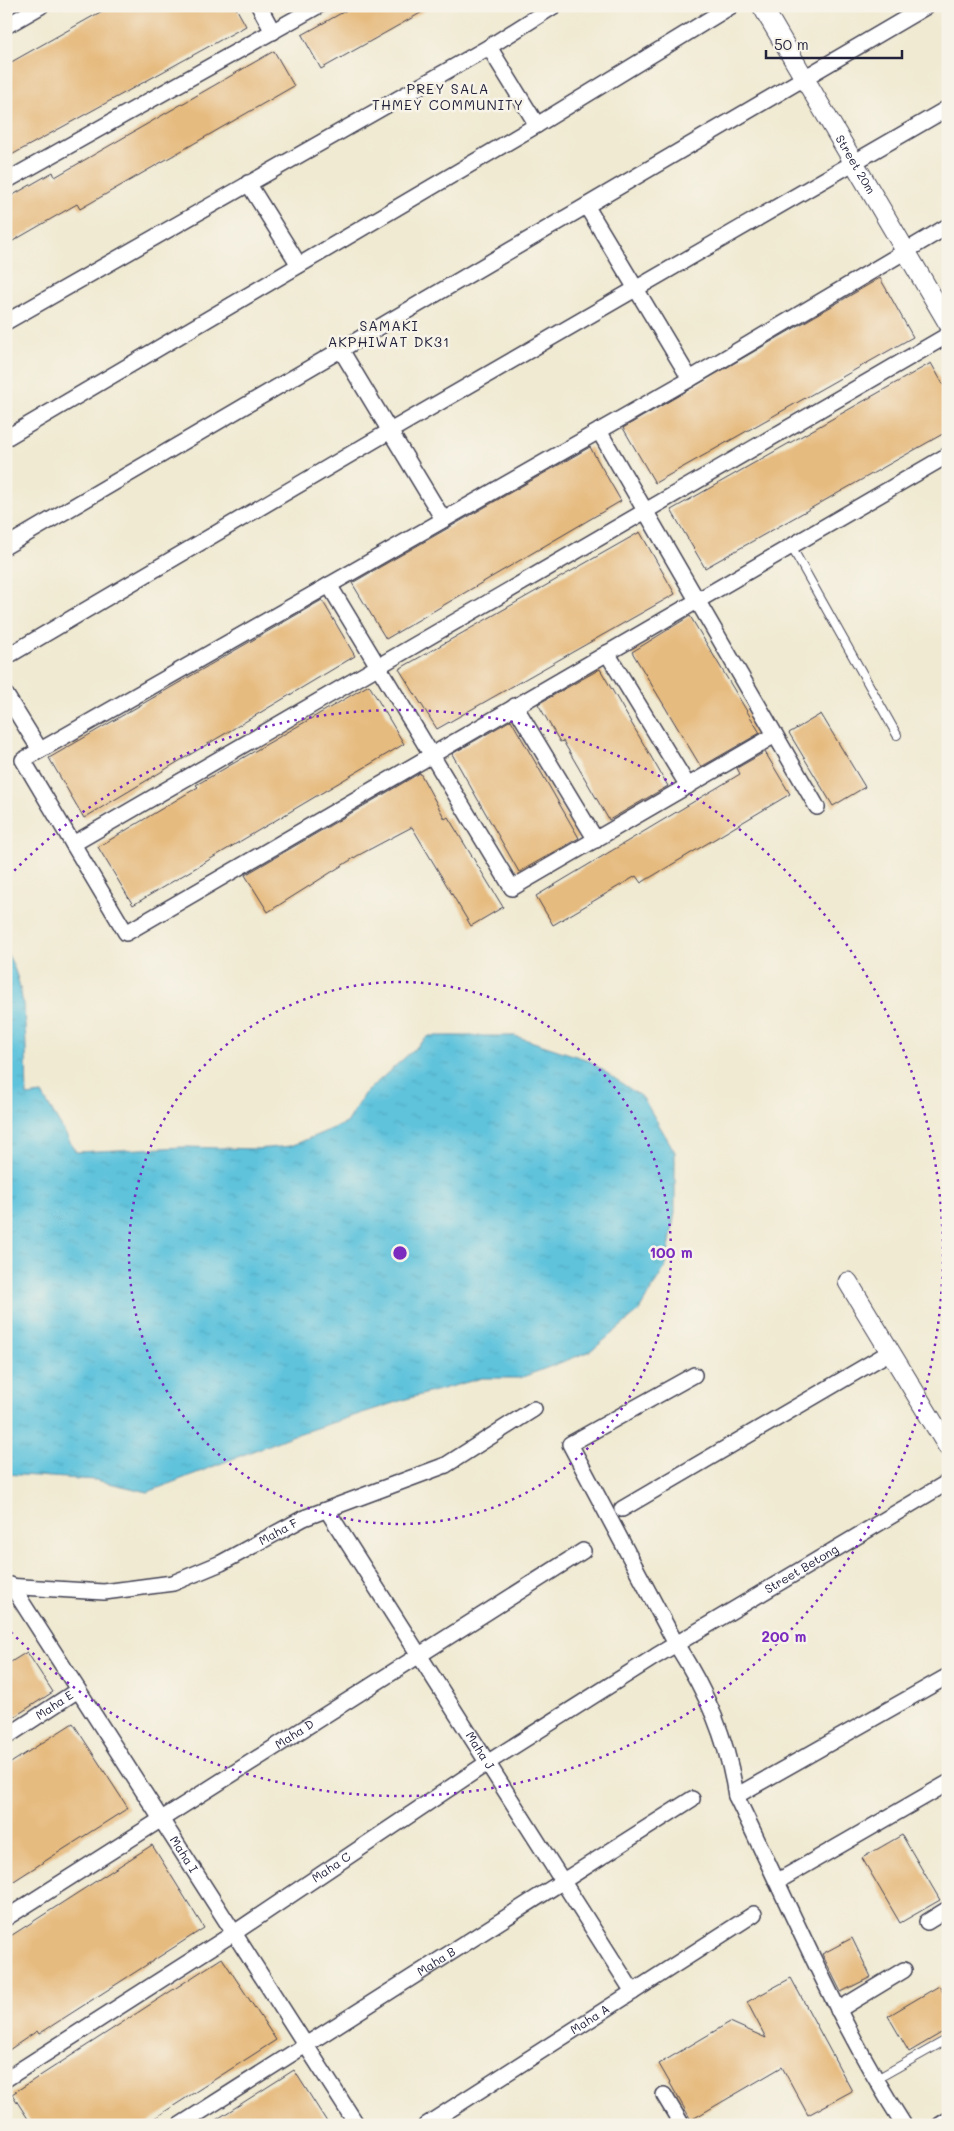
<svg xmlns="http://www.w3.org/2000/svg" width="954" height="2131" font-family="Mali,sans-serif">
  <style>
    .water { fill: url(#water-ripples); stroke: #40728c }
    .building { fill: #e6bb80 }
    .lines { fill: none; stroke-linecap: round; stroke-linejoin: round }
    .service-casing { stroke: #414052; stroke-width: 10 }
    .minor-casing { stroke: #414052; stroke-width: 18 }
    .tertiary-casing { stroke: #414052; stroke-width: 21 }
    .service { stroke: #fff; stroke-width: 8 }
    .minor { stroke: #fff; stroke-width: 15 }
    .tertiary { stroke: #fff; stroke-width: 19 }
    .ring { fill: none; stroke: #7b2cbf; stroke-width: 2.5; stroke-dasharray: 2.5 5 }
    .labels { text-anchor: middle; stroke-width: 5; stroke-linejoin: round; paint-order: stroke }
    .street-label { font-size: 12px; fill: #22223b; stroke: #f7f3e8 }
    .neighbourhood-label { font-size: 14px; letter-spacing: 1px; fill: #22223b; stroke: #f7f3e8 }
    .centre { fill: #7b2cbf; stroke: #f7f3e8; stroke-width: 2.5 }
    .ring-label { font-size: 15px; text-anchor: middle; font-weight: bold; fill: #7b2cbf; stroke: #f7f3e8; stroke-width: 5; stroke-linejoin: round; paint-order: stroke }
  </style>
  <defs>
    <pattern id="water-ripples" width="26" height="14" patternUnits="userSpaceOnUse" patternTransform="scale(1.25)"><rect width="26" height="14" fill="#5ec3dc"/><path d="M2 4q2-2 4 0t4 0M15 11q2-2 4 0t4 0" fill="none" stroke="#51a7be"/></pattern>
  </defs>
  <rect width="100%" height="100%" fill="#f7f3e8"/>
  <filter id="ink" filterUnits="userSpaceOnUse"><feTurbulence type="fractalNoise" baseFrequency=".02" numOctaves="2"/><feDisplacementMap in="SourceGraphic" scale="10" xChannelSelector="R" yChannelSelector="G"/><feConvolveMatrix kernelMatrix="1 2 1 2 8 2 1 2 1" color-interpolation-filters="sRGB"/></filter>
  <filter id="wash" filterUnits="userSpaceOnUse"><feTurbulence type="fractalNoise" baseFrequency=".0096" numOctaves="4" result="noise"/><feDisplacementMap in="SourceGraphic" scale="20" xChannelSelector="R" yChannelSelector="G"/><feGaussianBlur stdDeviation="1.12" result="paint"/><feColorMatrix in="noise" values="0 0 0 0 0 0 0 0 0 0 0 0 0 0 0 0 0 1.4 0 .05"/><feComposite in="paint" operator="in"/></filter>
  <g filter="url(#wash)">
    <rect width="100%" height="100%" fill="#f0ead2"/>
    <!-- water -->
    <path class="water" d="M6 952C30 989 25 1053 27 1096L42 1094 76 1152 185 1147 257 1149 291 1146 346 1123 364 1094 429 1036H515L588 1060 643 1098 675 1152V1212L666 1266 638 1312 591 1351 520 1378H482L406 1399 291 1436 148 1492 96 1480 6 1474Z"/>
    <g id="blocks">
      <!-- building -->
      <path class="building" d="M111 6H235L246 26 6 158V65Z
        M354 6H433L321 69 302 35Z
        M274 51 294 86 80 209 77 204 6 245V199L53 172 55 177Z
        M880 278 913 337 655 483 623 428Z
        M931 363 948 393V431L705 568 671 510Z
        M590 447 621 501 386 639 352 583Z
        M640 532 675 594 437 729 399 669Z
        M322 600 355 656 84 818 49 758Z
        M690 616 760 733 701 767 632 652Z
        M600 669 668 786 609 820 563 741 560 742 538 704Z
        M369 685 404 744 133 905 98 847 198 787 196 785Z
        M821 714 865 787 833 806 789 733Z
        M511 720 579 838 519 872 452 754Z
        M765 752 790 794 641 883 636 876 553 925 536 896 740 774 737 768Z
        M420 773 445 819 448 817 503 907 471 926 412 827 357 856 268 912 245 875Z
        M27 1652 53 1692 6 1722V1665Z
        M73 1723 128 1808 6 1886V1766Z
        M902 1835 940 1900 900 1923 862 1858Z
        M152 1845 204 1928 39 2034 37 2031 6 2052V1939Z
        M852 1938 871 1977 841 1992 822 1954Z
        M222 1958 276 2040 144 2125H32L12 2094Z
        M791 1978 852 2091 808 2115 782 2067 691 2120 659 2064 730 2022 766 2038 747 2002Z
        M939 1986 948 2000V2029L909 2052 888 2016Z
        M294 2070 329 2125H208Z"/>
    </g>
  </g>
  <g filter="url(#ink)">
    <use href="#blocks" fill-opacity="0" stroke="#414052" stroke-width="1"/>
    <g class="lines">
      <defs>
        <path id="service" d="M791 546 897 735
          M875 2080 948 2039"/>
        <g id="minor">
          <path d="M259 6 273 32"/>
          <path d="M6 26 41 6"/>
          <path d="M489 47 537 125"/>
          <path d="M6 181 318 6"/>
          <path d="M248 183 299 265"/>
          <path d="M587 207 690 379"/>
          <path d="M6 322 489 47 554 6"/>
          <path d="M948 335 73 844 126 933 948 455"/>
          <path d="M341 350 443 519"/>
          <path d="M599 431 817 807"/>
          <path d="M6 438 537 125 731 6"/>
          <path d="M6 546 927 6"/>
          <path d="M329 585 512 888 775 735"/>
          <path d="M607 653 688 786"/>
          <path d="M6 657 390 431 948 108"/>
          <path d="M6 695 40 750"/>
          <path d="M515 706 596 840"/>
          <path d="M73 844 23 760 690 379 948 226"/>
          <path d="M694 1375 570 1444 676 1644C707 1693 727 1738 736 1796 790 1906 837 2021 904 2125"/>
          <path d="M622 1509 890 1352"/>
          <path id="s1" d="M327 1510 633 1992"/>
          <path id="s2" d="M11 1585 357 2125"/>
          <path id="s3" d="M6 1586 104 1592 173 1583 221 1563 304 1518 446 1465 534 1409"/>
          <path id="s4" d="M6 1737 78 1690"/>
          <path d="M736 1796 948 1676"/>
          <path d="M778 1881 948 1783"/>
          <path id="s5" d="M6 1918 583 1551"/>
          <path d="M927 1922 948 1909"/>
          <path d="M838 2010 904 1970"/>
          <path id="s6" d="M6 2079 234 1933 487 1763 656 1656 948 1482"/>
          <path d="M664 2095 682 2125"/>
          <path id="s7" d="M180 2125 692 1799"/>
          <path id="s8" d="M426 2125 754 1914"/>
          <path d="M940 2125 948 2120"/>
        </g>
        <g id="tertiary">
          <path id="s9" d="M762 6 948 323"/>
          <path d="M848 1282 948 1447"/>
        </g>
      </defs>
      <!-- service casing -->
      <use href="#service" class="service-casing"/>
      <!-- minor casing -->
      <use href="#minor" class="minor-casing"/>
      <!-- tertiary casing -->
      <use href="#tertiary" class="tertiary-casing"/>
      <!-- service -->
      <use href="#service" class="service"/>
      <!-- minor -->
      <use href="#minor" class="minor"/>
      <!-- tertiary -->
      <use href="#tertiary" class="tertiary"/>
    </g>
  </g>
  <!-- distance rings -->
  <g class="ring">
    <circle cx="400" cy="1253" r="271"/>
    <path d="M9 876A543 543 0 1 1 9 1630"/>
  </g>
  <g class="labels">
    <!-- street labels -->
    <g class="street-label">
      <text dy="4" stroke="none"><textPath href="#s9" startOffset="184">Street 20m</textPath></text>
      <text dy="4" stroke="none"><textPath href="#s3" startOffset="285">Maha F</textPath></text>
      <text dy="4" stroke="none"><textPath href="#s6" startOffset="945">Street Betong</textPath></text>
      <text dy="4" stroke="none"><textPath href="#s4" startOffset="58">Maha E</textPath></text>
      <text dy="4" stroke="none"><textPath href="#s5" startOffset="342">Maha D</textPath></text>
      <text dy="4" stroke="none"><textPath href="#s1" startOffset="285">Maha J</textPath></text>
      <text dy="4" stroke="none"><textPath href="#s2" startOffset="320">Maha I</textPath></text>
      <text dy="4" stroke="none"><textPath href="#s6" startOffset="388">Maha C</textPath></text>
      <text dy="4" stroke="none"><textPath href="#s7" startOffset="304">Maha B</textPath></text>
      <text dy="4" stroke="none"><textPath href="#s8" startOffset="195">Maha A</textPath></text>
    </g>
    <!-- neighbourhood labels -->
    <g class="neighbourhood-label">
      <text x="448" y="94">PREY SALA<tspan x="448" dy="16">THMEY COMMUNITY</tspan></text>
      <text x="389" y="331">SAMAKI<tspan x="389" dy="16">AKPHIWAT DK31</tspan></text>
    </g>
  </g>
  <circle cx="400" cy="1253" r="8" class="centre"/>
  <g class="ring-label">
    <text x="671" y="1258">100 m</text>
    <text x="784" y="1642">200 m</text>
  </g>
  <!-- margin -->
  <rect width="954" height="2131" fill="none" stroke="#f7f3e8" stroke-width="25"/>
  <!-- scale -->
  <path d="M766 50v8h136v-8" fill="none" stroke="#22223b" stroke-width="2.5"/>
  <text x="774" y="50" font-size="15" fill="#22223b" stroke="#f7f3e8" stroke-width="4" paint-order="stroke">50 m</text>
</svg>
